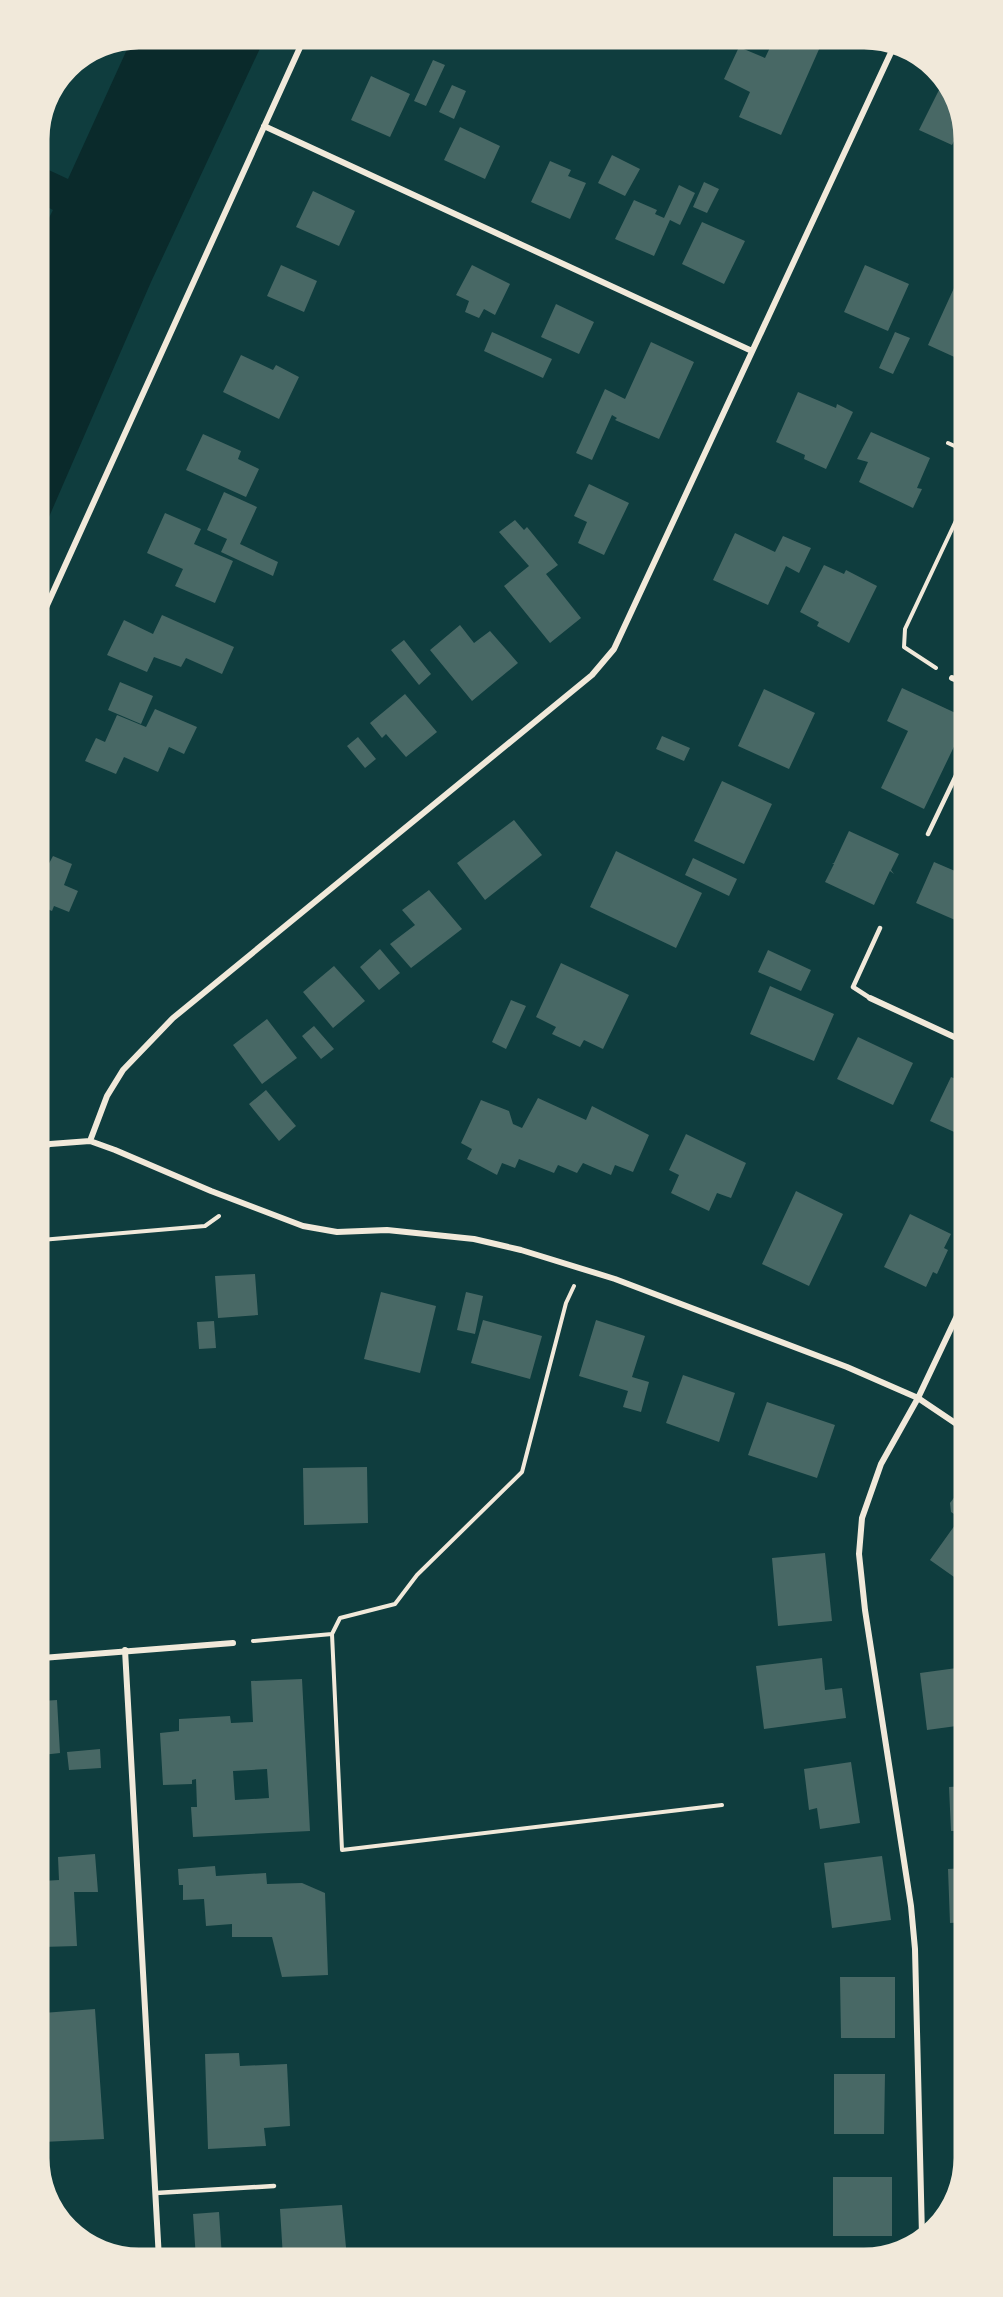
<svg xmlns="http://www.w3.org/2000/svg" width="1003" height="2297" font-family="'Open Sans',sans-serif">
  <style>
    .water { fill: #0a2a2b }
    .building { fill: #486865; fill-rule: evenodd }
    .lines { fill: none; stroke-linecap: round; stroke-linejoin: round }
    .path { stroke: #f1e9da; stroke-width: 4 }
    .service { stroke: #f1e9da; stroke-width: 4.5 }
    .minor { stroke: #f1e9da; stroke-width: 6 }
    .rim { fill: none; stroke: #f1e9da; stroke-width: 3 }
  </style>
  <rect width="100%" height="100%" fill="#0f3d3e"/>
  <!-- water -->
  <path class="water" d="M262 44 151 282 39 540 38 240 53 210 38 202V165L68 179 129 45Z"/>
  <!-- building -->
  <path class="building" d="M801 38 820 47 781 135 739 117 750 92 724 79 739 47 765 58 774 39Z
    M433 60 445 65 426 106 414 101Z
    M371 76 410 94 390 137 351 120Z
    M943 82 960 106V137L957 135 952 145 919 130Z
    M452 85 466 91 454 119 439 112Z
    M460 127 500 146 485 179 444 160Z
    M612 155 640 169 625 196 598 183Z
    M550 161 571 170 568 176 586 183 570 219 531 202Z
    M704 182 719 189 707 213 693 207Z
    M679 185 695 193 680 225 670 220 654 256 615 239 634 200 657 210 655 214 664 218Z
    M313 191 355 211 339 246 296 227Z
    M702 222 745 241 724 284 682 264Z
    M281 265 317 281 304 312 267 296Z
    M472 265 510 284 495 315 484 309 479 318 465 312 469 301 456 295Z
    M865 265 909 284 888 331 844 312Z
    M954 288 961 291V360L928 345Z
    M556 304 594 322 579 354 541 337Z
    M492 332 552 359 543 378 484 351Z
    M895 332 910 338 893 374 879 368Z
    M651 342 694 362 659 439 615 420 617 418 612 415 592 460 576 453 605 389 625 399Z
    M241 355 273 370 276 365 299 377 279 419 223 392Z
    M798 392 836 408 837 404 853 412 826 469 804 459 805 455 776 442Z
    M871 432 930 458 917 488 922 489 913 508 859 482 868 462 857 459Z
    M203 434 241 451 238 459 259 469 246 497 186 470Z
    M589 484 629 503 604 555 578 543 587 522 574 516Z
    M224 492 257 507 240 544 278 562 273 576 221 552 227 539 207 530Z
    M165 513 201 529 194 544 233 561 215 603 175 586 183 569 147 553Z
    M515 520 524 530 527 527 558 565 546 574 581 618 550 643 504 586 529 566 499 532Z
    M735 533 775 552 783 536 811 548 799 573 786 566 768 605 713 580Z
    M824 565 844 574 846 570 877 586 849 643 817 626 819 622 800 612Z
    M162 615 234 647 222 674 186 658 181 667 154 657 147 672 107 655 124 620 153 634Z
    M961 620V636L955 633Z
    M460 625 474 643 490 631 518 663 472 701 430 650Z
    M404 640 431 674 419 685 391 650Z
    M120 682 153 696 141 724 108 710Z
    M902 688 962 716V730L924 809 881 788 908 731 887 721Z
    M764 689 815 713 789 769 738 746Z
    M405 694 437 732 406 757 386 734 382 738 370 723Z
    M155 709 197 727 184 754 169 747 158 772 124 757 116 774 85 761 96 738 105 742 117 715 146 727Z
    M662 736 690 748 684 761 656 749Z
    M358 737 376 759 365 768 347 746Z
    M722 781 772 804 744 864 694 841Z
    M514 820 542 855 485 900 457 863Z
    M849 831 899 854 891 870 894 874 890 871 874 905 825 882 834 864 832 863H834Z
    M616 851 702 893 676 948 590 907Z
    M53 856 72 864 64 885 78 891 69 912 54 906 52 911 40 906V866L46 869Z
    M693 858 737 879 729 896 685 875Z
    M934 862 962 874V923L916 903Z
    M429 890 462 929 411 968 390 944 415 925 402 910Z
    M380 949 400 973 379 990 360 967Z
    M768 950 811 970 801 991 758 972Z
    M561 963 629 995 603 1049 584 1040 580 1047 552 1034 556 1027 536 1017Z
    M334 966 365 1001 333 1028 303 992Z
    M770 986 834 1014 814 1061 750 1034Z
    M40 995 47 998 40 1014Z
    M511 1000 526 1006 506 1049 492 1042Z
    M267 1019 297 1058 262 1084 233 1045Z
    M314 1026 334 1049 321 1059 302 1036Z
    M858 1037 913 1063 893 1105 837 1079Z
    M951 1077 963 1082V1136L930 1121Z
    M266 1090 296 1126 279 1141 249 1104Z
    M538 1098 586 1120 592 1106 649 1135 633 1172 615 1165 611 1175 583 1163 577 1173 558 1165 554 1173 519 1159 515 1168 502 1163 497 1175 467 1159 472 1149 461 1143 481 1100 509 1111 513 1124 522 1128Z
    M686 1134 746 1163 731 1198 717 1193 709 1211 671 1193 679 1175 669 1170Z
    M796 1191 843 1214 809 1286 762 1264Z
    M910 1214 951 1234 944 1248 948 1250 937 1274 933 1272 926 1287 884 1267Z
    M255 1274 258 1315 218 1318 215 1276Z
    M41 1290H43L44 1313H41Z
    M381 1292 436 1306 420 1373 364 1359Z
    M466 1292 483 1296 475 1334 457 1330Z
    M483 1320 542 1336 530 1379 471 1363Z
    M596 1320 645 1336 632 1377 649 1382 641 1412 623 1407 628 1391 579 1376Z
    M214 1321 216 1348 199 1349 197 1322Z
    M683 1375 735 1393 719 1442 666 1423Z
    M767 1402 835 1425 817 1478 748 1455Z
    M367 1467 368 1523 304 1525 303 1468Z
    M964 1490V1584L930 1560 960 1518 951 1512 950 1503 959 1491Z
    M825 1553 832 1621 778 1626 772 1558Z
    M822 1658 825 1690 842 1688 846 1718 764 1729 756 1666Z
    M964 1667V1725L927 1730 920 1673Z
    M302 1679 310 1831 193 1837 191 1807H197L196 1779 192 1780V1784L163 1785 160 1733 179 1731V1719L230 1716 231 1723 253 1722 251 1681ZM267 1769 269 1798 235 1800 233 1771Z
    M57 1700 60 1753 42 1755V1701Z
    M100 1749 101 1768 69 1770 67 1752Z
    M851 1762 860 1823 820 1829 817 1808 809 1810 804 1769Z
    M964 1786 965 1831H951L949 1787Z
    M95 1854 98 1892H74L77 1946 42 1947V1881L59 1880 58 1857Z
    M882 1856 891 1920 832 1928 824 1863Z
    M215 1866 216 1876 266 1873 267 1884 302 1883 325 1893 328 1975 282 1977 272 1937H232V1924L206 1926 204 1899 183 1900V1885H179L178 1869Z
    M965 1868V1922L950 1923 948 1869Z
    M960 1974H965V2019H961Z
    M840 1977H895V2038H841Z
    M95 2009 104 2139 43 2142V2013Z
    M955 2044H965V2097H954Z
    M239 2053 240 2066 287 2064 290 2126 264 2128 266 2146 208 2149 205 2054Z
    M834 2074H885L884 2134H834Z
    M833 2177H892V2236H833Z
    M342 2205 347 2258H283L280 2209Z
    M219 2212 222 2258 196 2259 193 2214Z"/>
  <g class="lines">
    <!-- path -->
    <path class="path" d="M948 443 961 449
      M936 668 904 647 905 629 961 510
      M41 1240 205 1226 219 1216
      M332 1634 340 1618 395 1604 417 1575 522 1472 566 1303 574 1286
      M253 1641 332 1634 342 1850 722 1805"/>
    <!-- service -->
    <path class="service" d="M928 834 962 763
      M870 998 853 987 880 928
      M156 2193 274 2186"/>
    <!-- minor -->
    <path class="minor" d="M264 126 752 351
      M39 623 302 43
      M952 678 962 682
      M870 998 963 1041
      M90 1141 115 1150 211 1191 303 1226 337 1232 387 1230 474 1239 521 1250 615 1279 847 1367 918 1398 964 1429
      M40 1148 50 1144 90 1141 107 1096 123 1070 173 1018 592 675 614 649 894 46
      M125 1650 159 2259
      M42 1658 233 1643
      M922 2236 915 1949 911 1906 865 1610 859 1554 862 1518 881 1464 918 1398 963 1303"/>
  </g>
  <!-- crop -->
  <path d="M0 0H1003V2297H0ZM139 48H864A91 91 0 0 1 955 139V2158A91 91 0 0 1 864 2249H139A91 91 0 0 1 48 2158V139A91 91 0 0 1 139 48Z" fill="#f1e9da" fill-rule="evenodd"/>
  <path class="rim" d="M139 48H864A91 91 0 0 1 955 139V2158A91 91 0 0 1 864 2249H139A91 91 0 0 1 48 2158V139A91 91 0 0 1 139 48Z"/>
</svg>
